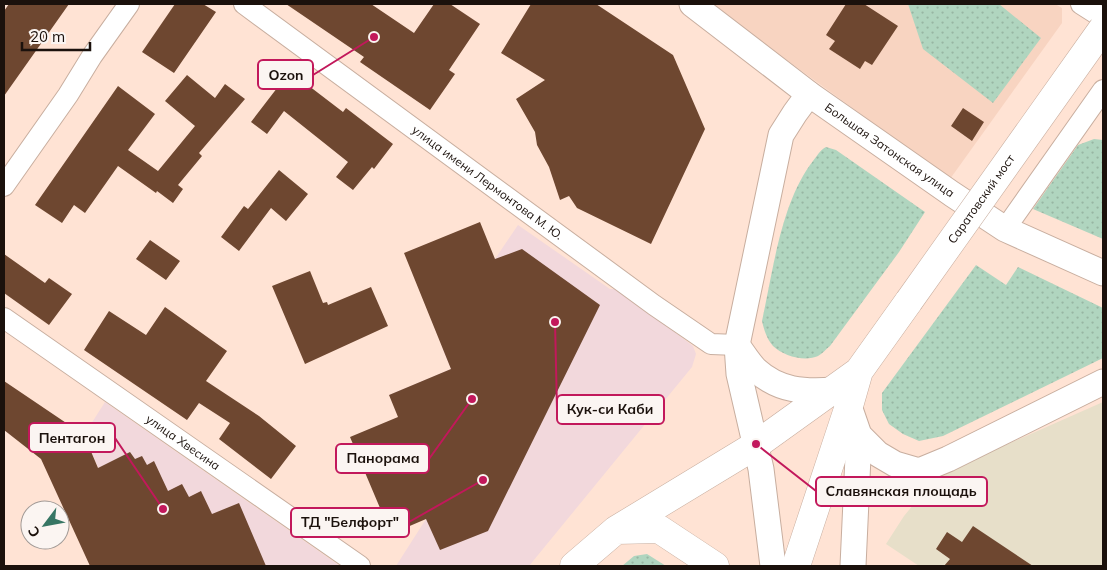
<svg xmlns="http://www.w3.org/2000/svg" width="1107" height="570" font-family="Mulish,sans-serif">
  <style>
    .commercial { fill: #f2d8dc }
    .built { fill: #f8d4c1 }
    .education { fill: #e7dfc9 }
    .grass { fill: url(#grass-dots) }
    .building { fill: #6e4730 }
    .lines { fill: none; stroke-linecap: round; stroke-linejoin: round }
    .minor-casing { stroke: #c8ae9f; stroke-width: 22 }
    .tertiary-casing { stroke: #c8ae9f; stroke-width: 27 }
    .primary-casing { stroke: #c8ae9f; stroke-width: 29 }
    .minor { stroke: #fff; stroke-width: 20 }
    .tertiary { stroke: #fff; stroke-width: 25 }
    .primary { stroke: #fff; stroke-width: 28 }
    .primary-bridge-casing { stroke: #c8ae9f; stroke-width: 29; stroke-linecap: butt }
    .primary-bridge { stroke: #fff; stroke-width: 28 }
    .labels { text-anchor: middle; stroke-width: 5; stroke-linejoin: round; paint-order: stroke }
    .street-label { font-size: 12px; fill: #1b110c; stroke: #fbf5f2 }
    .leader { fill: none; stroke: #c2185b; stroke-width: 2 }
    .callout-dot { fill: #c2185b; stroke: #fbf5f2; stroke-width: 2 }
    .callout { fill: #fbf5f2; stroke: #c2185b; stroke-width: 2 }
    .callout-label { font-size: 14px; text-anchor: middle; font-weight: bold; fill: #1b110c }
  </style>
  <defs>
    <pattern id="grass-dots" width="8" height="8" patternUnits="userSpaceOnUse" patternTransform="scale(1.25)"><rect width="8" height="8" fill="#b0d5bf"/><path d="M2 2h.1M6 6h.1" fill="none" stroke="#97b6a3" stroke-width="1.8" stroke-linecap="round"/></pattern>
  </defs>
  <rect width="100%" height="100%" fill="#ffe3d4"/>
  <!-- commercial -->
  <path class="commercial" d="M518 225 610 289H618L693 346 696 354 692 367 529 566H396L426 519 471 499 389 395 451 369 443 350 519 319 495 259Z
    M105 402 340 566H141L84 435Z"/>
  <!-- built -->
  <path class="built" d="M710 4H1055L1062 8V23L950 179Z"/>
  <!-- education -->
  <path class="education" d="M1103 402V566H919L886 544 904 516 933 481 947 471Z"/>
  <!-- grass -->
  <path class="grass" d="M908 4H999L1041 38 993 103 923 49Z
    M1094 139 1103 140V239L1033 209 1078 145Z
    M826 147 836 150 925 212 899 252 830 346C826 349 822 354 818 356 805 362 783 356 773 346 767 339 764 330 762 321 773 271 781 202 813 161 817 156 820 150 826 147Z
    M976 265 1006 285 1018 267 1103 308V358L943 436 919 441 903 434 889 424 882 410V393Z
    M647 554 666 566H622L634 556Z"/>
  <!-- building -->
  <path class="building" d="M9 4H69L4 96V11Z
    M175 4H203L216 12 174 73 142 52Z
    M286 4H371L414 33 434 4H450L480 24 449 70 455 74 430 110 360 62 364 57Z
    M531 4H596L673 55 705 129 651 244 577 208 569 196 560 200 549 167 537 145 535 132 516 99 545 80 501 53Z
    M846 4H864L898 26 872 65 865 61 860 69 829 49 835 41 826 35Z
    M294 66 313 80 309 86 343 112 346 108 393 144 374 169 372 167 353 190 336 177 348 162 284 111 267 134 251 122Z
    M187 75 215 98 225 84 245 99 199 153 202 156 178 185 183 189 173 203 157 191 156 193 118 166 85 213 74 205 62 223 35 205 118 86 155 114 128 150 158 171 195 126 165 101Z
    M963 108 984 122 972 141 951 126Z
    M279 170 308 194 286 221 271 208 239 251 221 237 244 206 248 209Z
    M480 222 495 259 522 249 600 305 488 531 440 550 426 519 391 534 350 437 398 417 389 395 451 369 404 253Z
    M150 240 180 261 166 280 136 259Z
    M4 254 45 283 49 278 72 294 49 325 4 293Z
    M310 271 323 303 327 302 328 305 371 287 388 326 305 364 272 286Z
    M165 307 227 351 206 381 259 416 296 446 271 479 219 439 230 423 199 403 187 420 84 350 109 311 146 335Z
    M4 381 84 435 98 468 130 452 135 459 142 456 147 465 154 461 168 491 182 484 189 497 201 491 212 514 239 503 266 566H90L41 459 4 430Z
    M973 526 1033 566H944L950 559 936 549 947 532 962 542Z"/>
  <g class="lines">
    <defs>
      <g id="minor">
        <path id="s1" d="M244 4 654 305 711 344 737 345"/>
        <path d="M1081 4 1103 18"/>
        <path d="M4 186 68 95 92 56 129 4"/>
        <path d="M1005 229 1103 90"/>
        <path id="s2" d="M4 318 360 566"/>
      </g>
      <g id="tertiary">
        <path id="s3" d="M692 4 809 94 952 194 1005 229 1103 273"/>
        <path d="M737 345C743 353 749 363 756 370 779 391 804 392 833 390"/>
        <path d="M849 406 859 435 878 454 895 464 919 471 948 459 1103 382"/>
        <path d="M773 566 761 469 739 374 737 345 781 135 795 113 809 94"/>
        <path d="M853 566 859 435"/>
      </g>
      <path id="primary" d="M616 530 659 529 715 566
        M574 566 616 530 756 445 859 371 909 301
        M796 566 849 406 859 371"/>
    </defs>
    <!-- minor casing -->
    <use href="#minor" class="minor-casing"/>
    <!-- tertiary casing -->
    <use href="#tertiary" class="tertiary-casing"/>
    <!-- primary casing -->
    <use href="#primary" class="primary-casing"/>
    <!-- minor -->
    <use href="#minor" class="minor"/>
    <!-- tertiary -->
    <use href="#tertiary" class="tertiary"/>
    <!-- primary -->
    <use href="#primary" class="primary"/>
    <defs>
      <g id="primary-bridge">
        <path id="s4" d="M909 301 1103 28"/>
      </g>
    </defs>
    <!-- primary-bridge casing -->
    <use href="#primary-bridge" class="primary-bridge-casing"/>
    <!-- primary-bridge -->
    <use href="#primary-bridge" class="primary-bridge"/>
  </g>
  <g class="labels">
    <!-- street labels -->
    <g class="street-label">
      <text dy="4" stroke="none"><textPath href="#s3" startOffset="246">Большая Затонская улица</textPath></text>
      <text dy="4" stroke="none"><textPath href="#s1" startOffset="302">улица имени Лермонтова М. Ю.</textPath></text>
      <text dy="4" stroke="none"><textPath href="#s4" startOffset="125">Саратовский мост</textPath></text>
      <text dy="4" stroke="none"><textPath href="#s2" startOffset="218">улица Хвесина</textPath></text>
    </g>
  </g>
  <!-- callouts -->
  <path class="leader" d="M374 37L313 75M555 322L557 409M163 509L115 438M472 399L429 459M756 444L816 491M483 480L409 522"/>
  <g class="callout-dot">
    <circle cx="374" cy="37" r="5"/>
    <circle cx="555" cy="322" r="5"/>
    <circle cx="163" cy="509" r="5"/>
    <circle cx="472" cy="399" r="5"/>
    <circle cx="756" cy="444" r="5"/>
    <circle cx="483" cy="480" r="5"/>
  </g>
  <g class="callout">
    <rect x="258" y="60" width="55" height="29" rx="5"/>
    <rect x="557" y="395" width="107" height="29" rx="5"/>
    <rect x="29" y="423" width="86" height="29" rx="5"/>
    <rect x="336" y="444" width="93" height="29" rx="5"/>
    <rect x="816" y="477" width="171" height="29" rx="5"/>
    <rect x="291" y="508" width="118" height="29" rx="5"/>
  </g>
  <g class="callout-label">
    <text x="286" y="80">Ozon</text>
    <text x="610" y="414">Кук-си Каби</text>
    <text x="72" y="443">Пентагон</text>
    <text x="383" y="463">Панорама</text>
    <text x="901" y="496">Славянская площадь</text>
    <text x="350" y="527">ТД "Белфорт"</text>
  </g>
  <!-- border -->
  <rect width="1107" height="570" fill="none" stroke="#1b110c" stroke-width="10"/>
  <!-- north arrow -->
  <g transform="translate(45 525) rotate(238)"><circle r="24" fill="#fbf5f2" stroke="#a19a96"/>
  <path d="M0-4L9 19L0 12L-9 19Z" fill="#377664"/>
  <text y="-8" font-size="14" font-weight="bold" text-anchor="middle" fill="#1b110c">С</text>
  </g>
  <!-- scale -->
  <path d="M22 42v8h68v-8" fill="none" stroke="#1b110c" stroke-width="2.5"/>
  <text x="30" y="42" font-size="15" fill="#1b110c" stroke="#fbf5f2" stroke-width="4" paint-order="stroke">20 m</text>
</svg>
